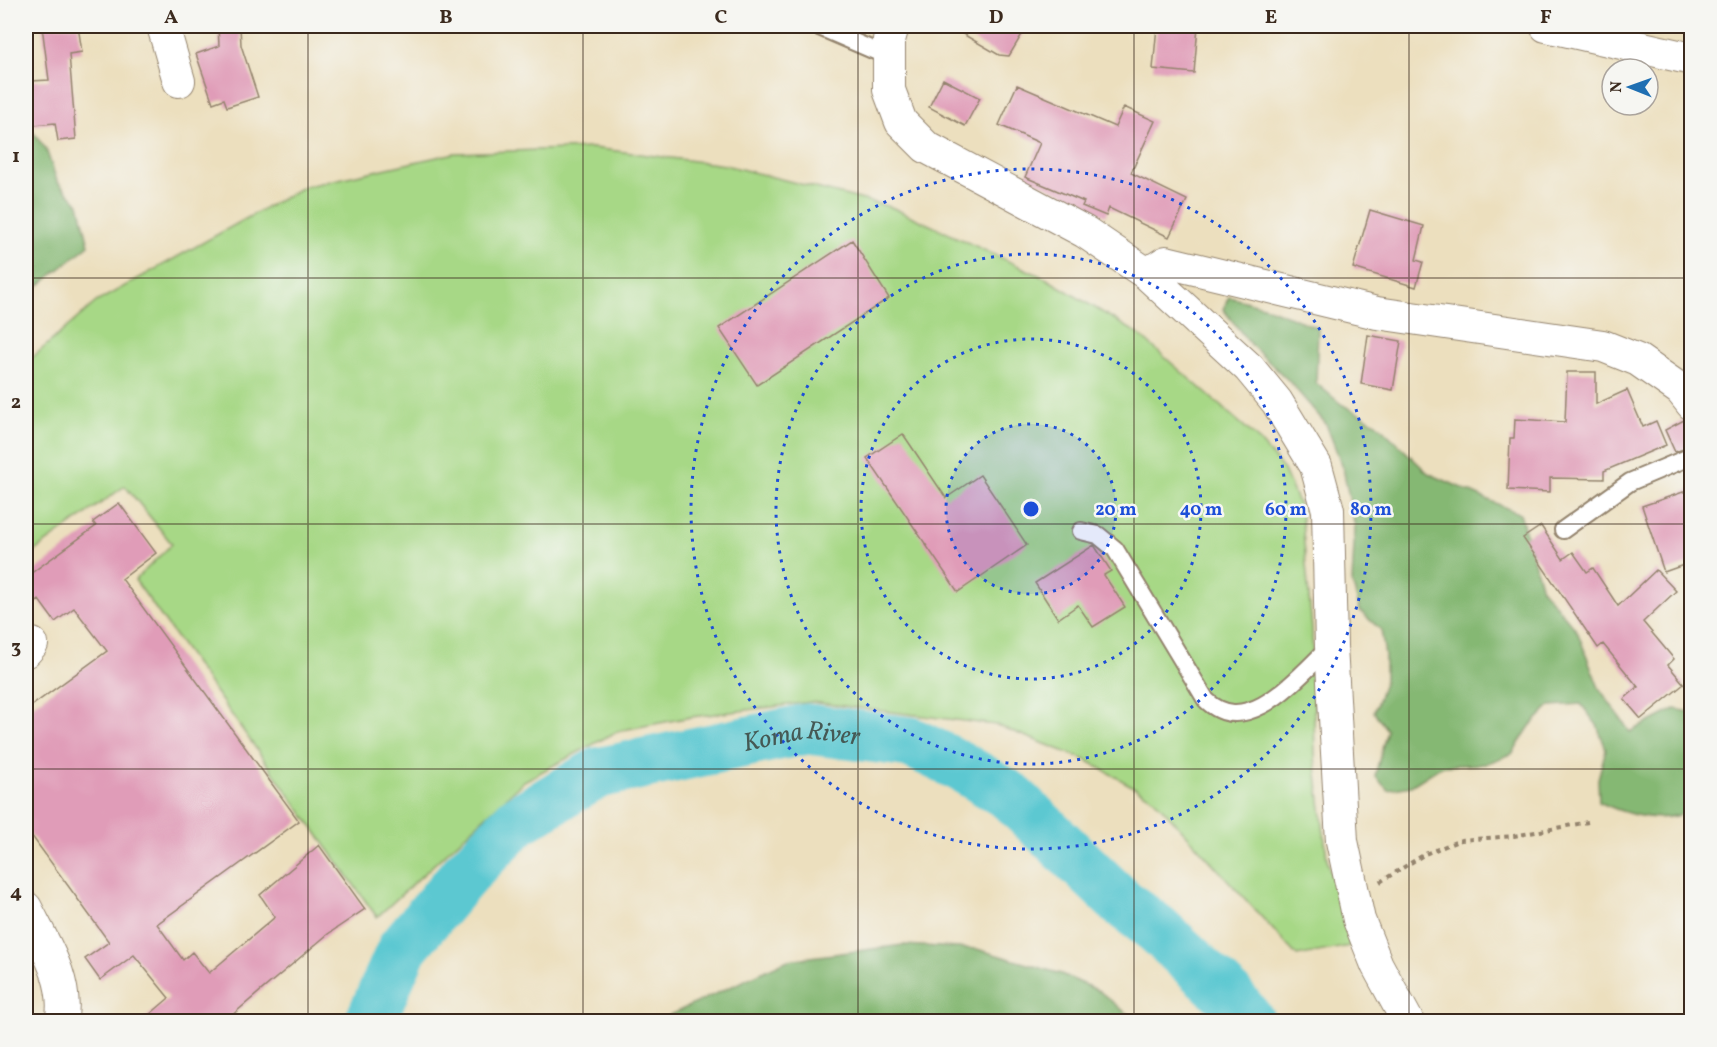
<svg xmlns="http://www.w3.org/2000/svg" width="1717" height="1047" font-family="Vollkorn,serif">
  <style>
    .green { fill: #a7d886; stroke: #718152; stroke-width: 1.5 }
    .forest { fill: #85b873; stroke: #607148; stroke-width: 1.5 }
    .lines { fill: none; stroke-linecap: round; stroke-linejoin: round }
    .river { stroke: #5bc8d1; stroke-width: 51 }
    .building { fill: #e09cb8 }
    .service-casing { stroke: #94846e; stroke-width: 20 }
    .minor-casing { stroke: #94846e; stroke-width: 34 }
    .path { stroke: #94846e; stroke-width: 4; stroke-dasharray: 4.5 4.5; stroke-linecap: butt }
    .service { stroke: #fff; stroke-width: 16 }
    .minor { stroke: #fff; stroke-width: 32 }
    .grid { fill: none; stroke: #3b2a1e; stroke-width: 1.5; stroke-opacity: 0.55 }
    .ring { fill: none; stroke: #1d4ed8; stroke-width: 3; stroke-dasharray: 3 6 }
    .labels { text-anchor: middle; stroke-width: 5; stroke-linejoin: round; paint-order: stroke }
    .water-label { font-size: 26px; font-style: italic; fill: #455954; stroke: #f6f6f2 }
    .centre { fill: #1d4ed8; stroke: #f6f6f2; stroke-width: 3 }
    .ring-label { font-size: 18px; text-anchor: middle; font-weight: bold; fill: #1d4ed8; stroke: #f6f6f2; stroke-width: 5; stroke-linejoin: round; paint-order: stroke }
    .neatline { fill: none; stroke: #3b2a1e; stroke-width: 2 }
    .grid-label { font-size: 20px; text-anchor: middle; font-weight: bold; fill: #3b2a1e }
  </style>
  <rect width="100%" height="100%" fill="#f6f6f2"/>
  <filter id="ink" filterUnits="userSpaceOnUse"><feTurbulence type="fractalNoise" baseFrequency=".0167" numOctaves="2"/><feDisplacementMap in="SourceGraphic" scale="12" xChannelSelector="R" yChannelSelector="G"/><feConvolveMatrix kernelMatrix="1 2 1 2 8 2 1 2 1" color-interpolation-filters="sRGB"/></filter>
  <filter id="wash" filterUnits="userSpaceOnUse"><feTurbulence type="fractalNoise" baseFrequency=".008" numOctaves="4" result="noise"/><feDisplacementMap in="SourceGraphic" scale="24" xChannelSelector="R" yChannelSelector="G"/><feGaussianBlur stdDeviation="1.35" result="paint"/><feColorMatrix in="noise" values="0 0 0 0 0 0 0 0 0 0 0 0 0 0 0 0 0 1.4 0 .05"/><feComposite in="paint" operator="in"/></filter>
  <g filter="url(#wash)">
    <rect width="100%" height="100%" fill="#ecdfbe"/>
    <!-- green -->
    <path class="green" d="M593 148 725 165 891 207 1047 279 1137 333 1255 436 1284 470 1301 510 1312 629 1315 758 1327 859 1350 946 1297 956 1153 798 1086 760 996 725 811 702 691 717 618 731 524 781 377 917 135 580 172 544 125 486 26 557V363L96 302 303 187 455 153Z"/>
    <!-- forest -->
    <path class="forest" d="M26 123 46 149 57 181 79 204 89 245 26 296Z
      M1229 297 1263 306 1318 328 1316 383 1341 404 1376 423 1428 473 1520 514 1542 589 1577 631 1599 688 1630 732 1675 709 1691 712V810C1663 825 1627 815 1599 802L1598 779 1606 749 1597 725 1581 704 1550 706 1530 726 1512 754 1485 764 1442 766 1411 786 1388 790 1375 776 1387 730 1374 712 1385 680V655L1381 630 1360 611 1352 582 1355 527 1343 468 1326 424 1288 380 1250 344 1223 309Z
      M903 945 977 949 1061 974 1099 991 1136 1021H657L788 960Z"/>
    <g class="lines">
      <!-- river -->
      <path class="river" id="s1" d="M370 1022 403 947 464 875 518 820 598 773 807 729 910 742 960 766 1010 796 1122 903 1157 929 1230 997 1250 1022"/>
    </g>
    <g id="blocks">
      <!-- building -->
      <path class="building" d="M42 26H78L82 52 69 54 76 139 58 141 55 123 34 125 31 81 49 80Z
        M218 26H240L241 45 258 97 227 107 224 99 213 103 196 54 219 46Z
        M949 26H1027L1009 56 999 55Z
        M1157 26H1198L1194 73 1153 69Z
        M943 79 980 98 965 126 929 107Z
        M1017 85 1115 127 1124 107 1155 121 1131 173 1187 200 1169 237 1109 208 1106 216 1082 206 1084 202 1025 177 1040 143 999 125Z
        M1370 210 1424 226 1416 260 1423 262 1416 287 1353 268Z
        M852 240 889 298 757 385 719 328Z
        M1368 335 1401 341 1393 390 1361 384Z
        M1567 372H1596V404L1627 390 1643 427 1656 421 1666 445 1604 471V479L1550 478V492L1508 490 1510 438H1514L1515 419 1565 422Z
        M1684 420 1692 432V446L1675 452 1665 430Z
        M903 434 946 498 980 475 1027 545 958 592 867 458Z
        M1692 489V562L1664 572 1642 506Z
        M119 503 156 553 122 579 299 821 157 924 183 960 192 952 209 973 275 917 260 895 319 845 365 909 328 934 224 1022H141L169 998 134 955 100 980 85 959 109 942 26 828V710L107 651 74 608 55 622 39 600 26 610V577L96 526 93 522Z
        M1541 526 1563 559 1573 552 1587 572 1593 568 1618 606 1656 570 1676 591 1643 622 1674 659 1668 665 1684 684 1641 719 1624 699 1638 687 1603 644 1598 648 1523 538Z
        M1094 545 1111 571 1104 575 1125 607 1093 627 1078 605 1058 619 1035 583Z"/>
    </g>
  </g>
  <g filter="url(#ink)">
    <use href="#blocks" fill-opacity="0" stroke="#94846e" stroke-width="1.5"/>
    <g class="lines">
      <defs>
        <path id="service" d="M817 26 889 57
          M1563 530 1630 482 1692 456
          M1081 531 1098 535 1115 549 1206 700C1248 741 1300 674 1331 646"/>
        <path id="minor" d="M163 26 179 81
          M893 26 889 40V90L901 122 926 147 1085 232 1147 274 1249 368 1277 402 1316 466 1328 510 1331 646 1342 841 1359 920 1377 965 1408 1022
          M1546 26 1692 59
          M1147 274 1166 262 1377 313 1603 346 1638 360 1681 390 1692 404
          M26 651 32 644
          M26 908C43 942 70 982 61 1022"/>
      </defs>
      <!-- service casing -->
      <use href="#service" class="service-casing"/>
      <!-- minor casing -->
      <use href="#minor" class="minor-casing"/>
      <!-- path -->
      <path class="path" d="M1380 882 1425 854 1461 840 1514 836 1588 822"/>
      <!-- service -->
      <use href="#service" class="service"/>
      <!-- minor -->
      <use href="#minor" class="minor"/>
    </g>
  </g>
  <!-- grid -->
  <path class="grid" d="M308 26V1022M583 26V1022M858 26V1022M1134 26V1022M1409 26V1022M26 278H1692M26 524H1692M26 769H1692"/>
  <!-- distance rings -->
  <circle cx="1031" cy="509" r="85" fill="#1d4ed8" fill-opacity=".12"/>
  <g class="ring">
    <circle cx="1031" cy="509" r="85"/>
    <circle cx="1031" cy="509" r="170"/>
    <circle cx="1031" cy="509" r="255"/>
    <circle cx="1031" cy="509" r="340"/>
  </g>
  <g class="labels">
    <!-- water labels -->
    <g class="water-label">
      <text dy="9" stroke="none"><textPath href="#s1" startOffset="554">Koma River</textPath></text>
    </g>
  </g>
  <circle cx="1031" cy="509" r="9" class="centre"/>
  <g class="ring-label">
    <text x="1116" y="515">20 m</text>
    <text x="1201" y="515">40 m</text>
    <text x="1286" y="515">60 m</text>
    <text x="1371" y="515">80 m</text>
  </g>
  <!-- margin -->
  <rect width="1717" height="1047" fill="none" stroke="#f6f6f2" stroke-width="66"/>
  <!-- north arrow -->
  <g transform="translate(1630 87) rotate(271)"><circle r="28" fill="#f6f6f2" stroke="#aba49d" stroke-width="1.5"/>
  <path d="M0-4.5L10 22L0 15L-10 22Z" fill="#1f6fb2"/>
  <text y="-9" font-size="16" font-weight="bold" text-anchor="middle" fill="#3b2a1e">N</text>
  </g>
  <rect x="33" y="33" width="1651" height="981" class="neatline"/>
  <g class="grid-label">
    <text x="171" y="23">A</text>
    <text x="446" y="23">B</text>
    <text x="721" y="23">C</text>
    <text x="996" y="23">D</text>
    <text x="1271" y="23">E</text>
    <text x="1546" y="23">F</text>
    <text x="16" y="162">1</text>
    <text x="16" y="408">2</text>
    <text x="16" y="653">3</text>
    <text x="16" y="898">4</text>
  </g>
</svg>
